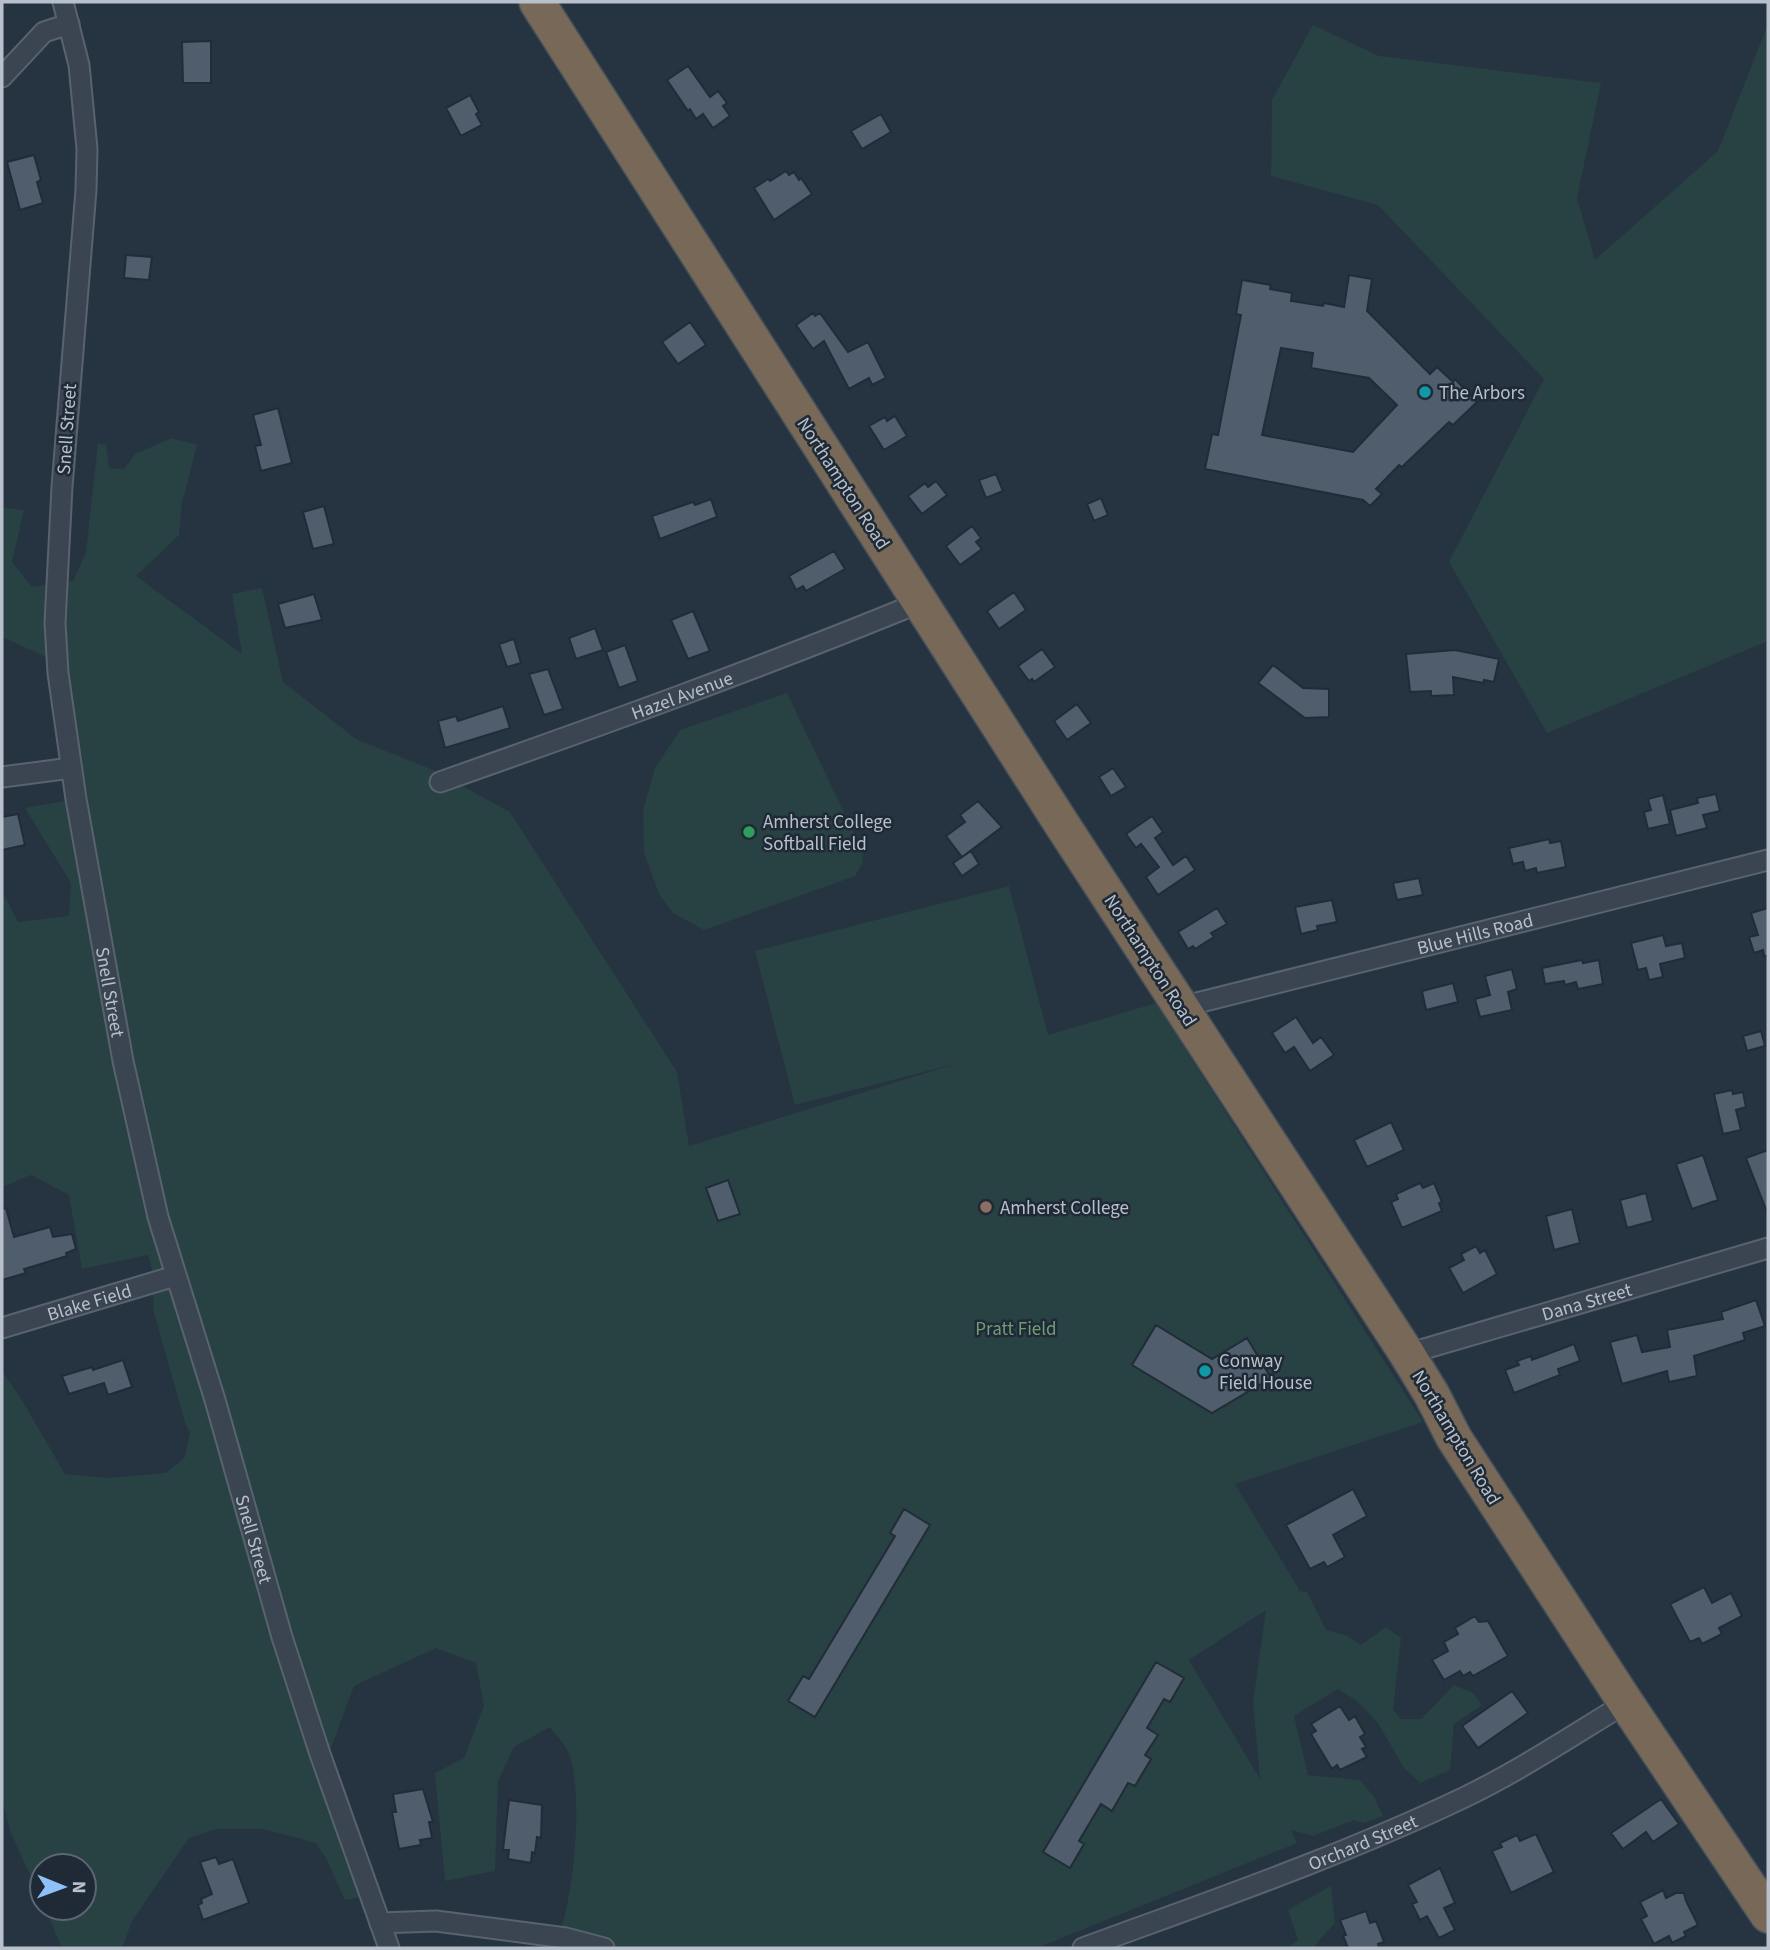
<svg xmlns="http://www.w3.org/2000/svg" width="1770" height="1950" font-family="'Source Sans 3',sans-serif">
  <style>
    .green { fill: #284142; fill-rule: evenodd }
    .building { fill: #4f5d6c; stroke: #212c38; stroke-width: 2; fill-rule: evenodd }
    .lines { fill: none; stroke-linecap: round; stroke-linejoin: round }
    .street-casing { stroke: #58636e; stroke-width: 23 }
    .highway-casing { stroke: #45505b; stroke-width: 38 }
    .street { stroke: #3a4551; stroke-width: 19 }
    .highway { stroke: #776857; stroke-width: 35 }
    .culture-dot { fill: #0f9aa8; stroke: #1f2a36; stroke-width: 2.5 }
    .leisure-dot { fill: #2e9e5b; stroke: #1f2a36; stroke-width: 2.5 }
    .education-dot { fill: #8d6e63; stroke: #1f2a36; stroke-width: 2.5 }
    .labels { text-anchor: middle; stroke-width: 5; stroke-linejoin: round; paint-order: stroke }
    .poi-label { font-size: 19px; fill: #b7c0cb; stroke: #1f2a36; text-anchor: start }
    .street-label { font-size: 19px; fill: #b7c0cb; stroke: #1f2a36 }
    .park-label { font-size: 19px; fill: #6e9c75; stroke: #1f2a36 }
  </style>
  <rect width="100%" height="100%" fill="#263441"/>
  <!-- green -->
  <path class="green" d="M1768 24V641L1547 733 1449 562 1544 379 1378 205 1271 176 1272 100 1313 25 1379 56 1601 83 1577 198 1595 260 1718 151Z
    M172 438 197 445 182 503 179 535 136 576 242 654 232 594 262 588 283 682 356 739 433 770 510 812 677 1072 689 1146 955 1064 795 1105 755 951 1009 886 1048 1035 1156 1003 1423 1422 1235 1484 1299 1589 1297 1591 1307 1592 1326 1630 1348 1636 1361 1645 1386 1627 1401 1638 1393 1709 1400 1719H1421L1454 1685 1473 1693 1482 1705 1454 1724 1450 1770 1420 1783 1404 1768 1378 1723 1357 1701 1338 1689 1294 1716 1308 1775 1360 1780 1374 1797 1383 1816 1363 1823 1354 1820 1313 1836 1291 1830 1297 1843 1037 1948H556C573 1897 583 1812 571 1759 568 1748 557 1736 550 1727L514 1747 498 1781 495 1871 445 1881 435 1773 464 1758 484 1706 476 1663 436 1648 354 1686 320 1777 361 1897 345 1900 326 1858 316 1843 263 1829H217L189 1838 132 1921 122 1948H62L45 1908H84V1866H42V1901L10 1831 2 1797V1371L20 1397 65 1474 107 1478 166 1473 185 1457 190 1432 186 1426 153 1309 154 1276 148 1255 82 1269 69 1195 31 1175 2 1187V891L18 922 69 916 71 883 25 808 87 797 64 665 2 637V512L3 508 24 510 12 562 32 587 73 581 86 552 98 443 106 445 109 468 124 469 135 454ZM1266 1610 1253 1702 1260 1779 1189 1660Z
    M787 693 863 852 862 864 855 876 704 930 673 913 659 894 644 853 643 811 655 768 680 730Z
    M1331 1886 1335 1923 1315 1945 1316 1948H1287L1298 1940 1288 1910Z"/>
  <!-- building -->
  <path class="building" d="M211 41V83H183L182 42Z
    M688 66 710 97 718 91 727 103 723 106 730 116 713 128 703 114 696 119 690 109 688 111 667 80Z
    M470 95 479 112 476 114 482 125 461 136 446 108Z
    M881 114 891 132 862 149 851 131Z
    M34 155 41 180 37 182 43 203 20 210 7 162Z
    M786 171 789 175 794 172 799 180 801 178 812 194 774 220 754 188 768 179 770 181Z
    M126 255 152 257 149 280 124 278Z
    M1349 275 1372 279 1367 311 1430 374 1437 367 1453 382 1455 379 1477 402 1453 425 1449 422 1402 467 1399 465 1376 489 1382 494 1370 506 1363 500 1205 469 1212 434 1218 435 1241 315 1236 314 1242 280 1271 285 1270 289 1292 293 1291 301 1323 306 1324 303 1344 307ZM1281 348 1313 353 1311 368 1369 378 1397 405 1353 452 1262 435Z
    M813 313 815 316 820 313 848 352 868 342 886 378 872 385 869 378 849 389 824 341 813 349 796 325Z
    M690 322 706 345 678 364 662 342Z
    M278 408 292 463 261 471 255 446 261 445 253 415Z
    M895 416 907 436 884 450 869 426 885 417 887 421Z
    M996 474 1003 491 986 498 979 480Z
    M936 481 947 495 922 514 908 496 925 483 928 487Z
    M1101 498 1108 515 1094 521 1087 504Z
    M711 499 717 517 660 539 652 516 693 502 695 505Z
    M324 506 334 544 313 549 303 512Z
    M972 526 981 538 976 542 982 549 960 565 946 546Z
    M834 551 845 569 806 591 803 586 796 590 789 576Z
    M1014 592 1026 610 999 629 987 611Z
    M314 594 322 620 285 628 278 604Z
    M693 611 710 651 688 659 671 620Z
    M595 628 603 650 576 659 569 638Z
    M514 639 521 663 507 667 499 644Z
    M625 645 638 681 619 688 606 652Z
    M1042 649 1055 667 1034 682 1032 679 1029 681 1018 666Z
    M1455 650 1499 659 1494 682 1484 680 1483 683 1453 677 1454 695 1431 696V691L1410 692 1406 654Z
    M1273 665 1303 688 1329 689V717L1305 718 1258 683Z
    M548 669 563 709 544 715 529 674Z
    M1077 704 1091 723 1067 740 1054 721Z
    M503 706 510 728 445 748 438 721 456 716 458 721Z
    M1113 768 1126 787 1111 796 1099 777Z
    M1716 794 1720 811 1703 815 1707 828 1676 836 1670 810 1698 803 1697 798Z
    M1663 795 1670 824 1648 829 1644 812 1651 810 1648 799Z
    M978 801 1002 827 962 857 946 836 965 822 960 815Z
    M18 814 25 845 2 850V817Z
    M1152 816 1163 832 1155 838 1173 865 1186 856 1195 870 1158 895 1146 877 1159 867 1141 844 1136 848 1126 834Z
    M1549 839 1550 843 1561 841 1566 867 1537 873 1536 868 1525 871 1523 862 1513 864 1509 848Z
    M971 851 979 864 962 876 953 863Z
    M1419 878 1423 895 1397 900 1393 883Z
    M1332 900 1337 922 1317 926 1318 930 1301 934 1295 907Z
    M1217 908 1227 924 1211 933 1214 937 1195 949 1193 946 1188 949 1178 932Z
    M1768 908V956H1764L1763 950 1754 953 1749 937 1758 935 1751 913Z
    M1663 935 1666 946 1682 943 1685 958 1660 964 1663 977 1649 980 1646 968 1638 970 1631 943Z
    M1582 960 1583 963 1599 960 1603 984 1578 989 1576 982 1565 985 1564 981 1545 984 1542 968Z
    M1512 969 1517 989 1508 992 1512 1010 1480 1017 1475 999 1490 995 1485 976Z
    M1453 983 1458 1002 1426 1010 1422 991Z
    M1296 1017 1313 1043 1321 1037 1334 1055 1310 1071 1294 1047 1285 1053 1272 1033Z
    M1761 1031 1765 1046 1747 1051 1743 1036Z
    M1732 1090 1733 1094 1743 1092 1746 1107 1736 1110 1741 1130 1723 1134 1714 1094Z
    M1391 1122 1404 1150 1367 1167 1354 1140Z
    M1768 1150V1212H1767L1746 1158Z
    M1703 1155 1718 1200 1692 1209 1676 1164Z
    M728 1180 740 1214 718 1221 706 1188Z
    M1420 1183 1423 1188 1434 1183 1442 1202 1439 1203 1442 1211 1402 1228 1391 1202 1398 1199 1396 1194Z
    M1646 1193 1653 1221 1627 1228 1620 1200Z
    M6 1208 14 1237 50 1227 53 1237 72 1234 76 1249 66 1253 67 1256 24 1269 26 1273 2 1280V1209Z
    M1572 1209 1580 1243 1554 1250 1546 1216Z
    M1476 1246 1480 1253 1485 1250 1497 1274 1463 1293 1449 1268 1464 1260 1461 1254Z
    M1756 1300 1765 1326 1743 1333 1745 1340 1694 1356 1697 1376 1669 1382 1667 1371 1622 1384 1610 1342 1637 1335 1642 1352 1670 1347 1667 1330 1723 1319 1721 1312Z
    M1156 1325 1212 1359 1247 1338 1271 1378 1212 1413 1132 1365Z
    M1574 1344 1580 1361 1558 1369 1560 1375 1514 1393 1505 1370 1519 1365 1517 1361 1531 1356 1532 1360Z
    M123 1360 132 1387 108 1395 104 1383 69 1394 62 1376 92 1367 93 1370Z
    M1353 1489 1367 1516 1333 1535 1345 1557 1327 1567 1324 1562 1310 1569 1286 1525Z
    M904 1509 930 1525 815 1717 788 1701 803 1676 809 1679 895 1536 890 1533Z
    M1704 1587 1712 1603 1731 1593 1742 1616 1719 1628 1722 1634 1702 1644 1699 1638 1690 1642 1670 1604Z
    M1475 1616 1479 1622 1488 1621 1508 1656 1473 1676 1470 1672 1463 1676 1460 1671 1444 1680 1432 1660 1448 1651 1444 1642 1458 1634 1455 1628Z
    M1156 1662 1184 1678 1170 1702 1164 1699 1147 1728 1158 1735 1145 1755 1151 1759 1135 1786 1128 1783 1112 1811 1101 1804 1079 1841 1084 1844 1070 1868 1043 1852Z
    M1512 1691 1528 1713 1478 1748 1462 1726Z
    M1340 1706 1349 1720 1355 1716 1365 1734 1360 1737 1366 1747 1362 1749 1367 1757 1340 1770 1337 1765 1332 1769 1311 1734 1316 1731 1311 1724Z
    M423 1789 433 1822H429L432 1838 420 1840 421 1845 399 1849 392 1812H396L393 1794Z
    M1661 1799 1679 1824 1653 1842 1646 1832 1623 1849 1611 1833Z
    M509 1800 542 1805 541 1838 537 1837 535 1853 532 1852 531 1863 508 1859 509 1850H503Z
    M1536 1834 1554 1872 1511 1893 1492 1851 1502 1847 1500 1843 1517 1835 1520 1841Z
    M216 1857 219 1864 233 1859 249 1903 203 1920 198 1905 202 1903 201 1899 212 1894 200 1862Z
    M1440 1868 1455 1903 1444 1908 1455 1930 1439 1938 1427 1916 1420 1920 1412 1904 1417 1902 1408 1885Z
    M1663 1890 1666 1898 1676 1893H1684L1686 1901 1698 1925 1684 1932 1686 1936 1672 1943 1669 1936 1654 1944 1641 1919 1647 1916 1640 1902Z
    M1366 1911 1370 1923 1376 1921 1384 1942 1378 1944 1379 1948H1348L1343 1936 1346 1935 1340 1920Z"/>
  <g class="lines">
    <defs>
      <g id="street">
        <path id="s1" d="M63 2 79 65 87 149 86 190 62 487 55 623 58 673 76 799 123 1061 158 1217 215 1400 282 1637 320 1754 389 1948"/>
        <path d="M2 77 44 32 69 24"/>
        <path d="M2 777 71 768"/>
        <path id="s2" d="M440 782C602 725 763 667 921 602"/>
        <path id="s3" d="M1181 1007 1768 860"/>
        <path id="s4" d="M2 1328 175 1276"/>
        <path id="s5" d="M1407 1354 1768 1248"/>
        <path d="M380 1923 436 1921 566 1938 604 1948"/>
        <path id="s6" d="M1083 1948C1211 1901 1342 1856 1465 1797 1521 1770 1573 1735 1626 1703"/>
      </g>
      <path id="highway" d="M537 2 1061 823 1407 1354 1432 1395 1454 1438 1626 1703 1768 1915"/>
    </defs>
    <!-- street casing -->
    <use href="#street" class="street-casing"/>
    <!-- highway casing -->
    <use href="#highway" class="highway-casing"/>
    <!-- street -->
    <use href="#street" class="street"/>
    <!-- highway -->
    <use href="#highway" class="highway"/>
  </g>
  <!-- markers -->
  <g class="culture-dot">
    <circle cx="1425" cy="392" r="7"/>
    <circle cx="1205" cy="1371" r="7"/>
  </g>
  <circle class="leisure-dot" cx="749" cy="832" r="7"/>
  <circle class="education-dot" cx="986" cy="1207" r="7"/>
  <g class="labels">
    <!-- poi labels -->
    <g class="poi-label">
      <text x="1439" y="399">The Arbors</text>
      <text x="763" y="828">Amherst College<tspan x="763" dy="22">Softball Field</tspan></text>
      <text x="1000" y="1214">Amherst College</text>
      <text x="1219" y="1367">Conway<tspan x="1219" dy="22">Field House</tspan></text>
    </g>
    <!-- street labels -->
    <g class="street-label">
      <text transform="translate(66 429) rotate(-86)" y="7">Snell Street</text>
      <text transform="translate(844 483) rotate(57)" y="7">Northampton Road</text>
      <text dy="7" stroke="none"><textPath href="#s2" startOffset="257">Hazel Avenue</textPath></text>
      <text dy="7" stroke="none"><textPath href="#s3" startOffset="303">Blue Hills Road</textPath></text>
      <text transform="translate(1151 960) rotate(57)" y="7">Northampton Road</text>
      <text dy="7" stroke="none"><textPath href="#s1" startOffset="998">Snell Street</textPath></text>
      <text dy="7" stroke="none"><textPath href="#s5" startOffset="187">Dana Street</textPath></text>
      <text dy="7" stroke="none"><textPath href="#s4" startOffset="91">Blake Field</textPath></text>
      <text transform="translate(1457 1437) rotate(59)" y="7">Northampton Road</text>
      <text dy="7" stroke="none"><textPath href="#s1" startOffset="1564">Snell Street</textPath></text>
      <text dy="7" stroke="none"><textPath href="#s6" startOffset="299">Orchard Street</textPath></text>
    </g>
    <!-- park labels -->
    <g class="park-label">
      <text x="1016" y="1335">Pratt Field</text>
    </g>
  </g>
  <!-- border -->
  <rect width="1770" height="1950" fill="none" stroke="#b7c0cb" stroke-width="7"/>
  <!-- north arrow -->
  <g transform="translate(63 1887) rotate(91)"><circle r="33" fill="#1f2a36" stroke="#5c6672" stroke-width="2"/>
  <path d="M0-5L12 26L0 18L-12 26Z" fill="#8fc0f8"/>
  <text y="-10" font-size="19" font-weight="bold" text-anchor="middle" fill="#b7c0cb">N</text>
  </g>
</svg>
